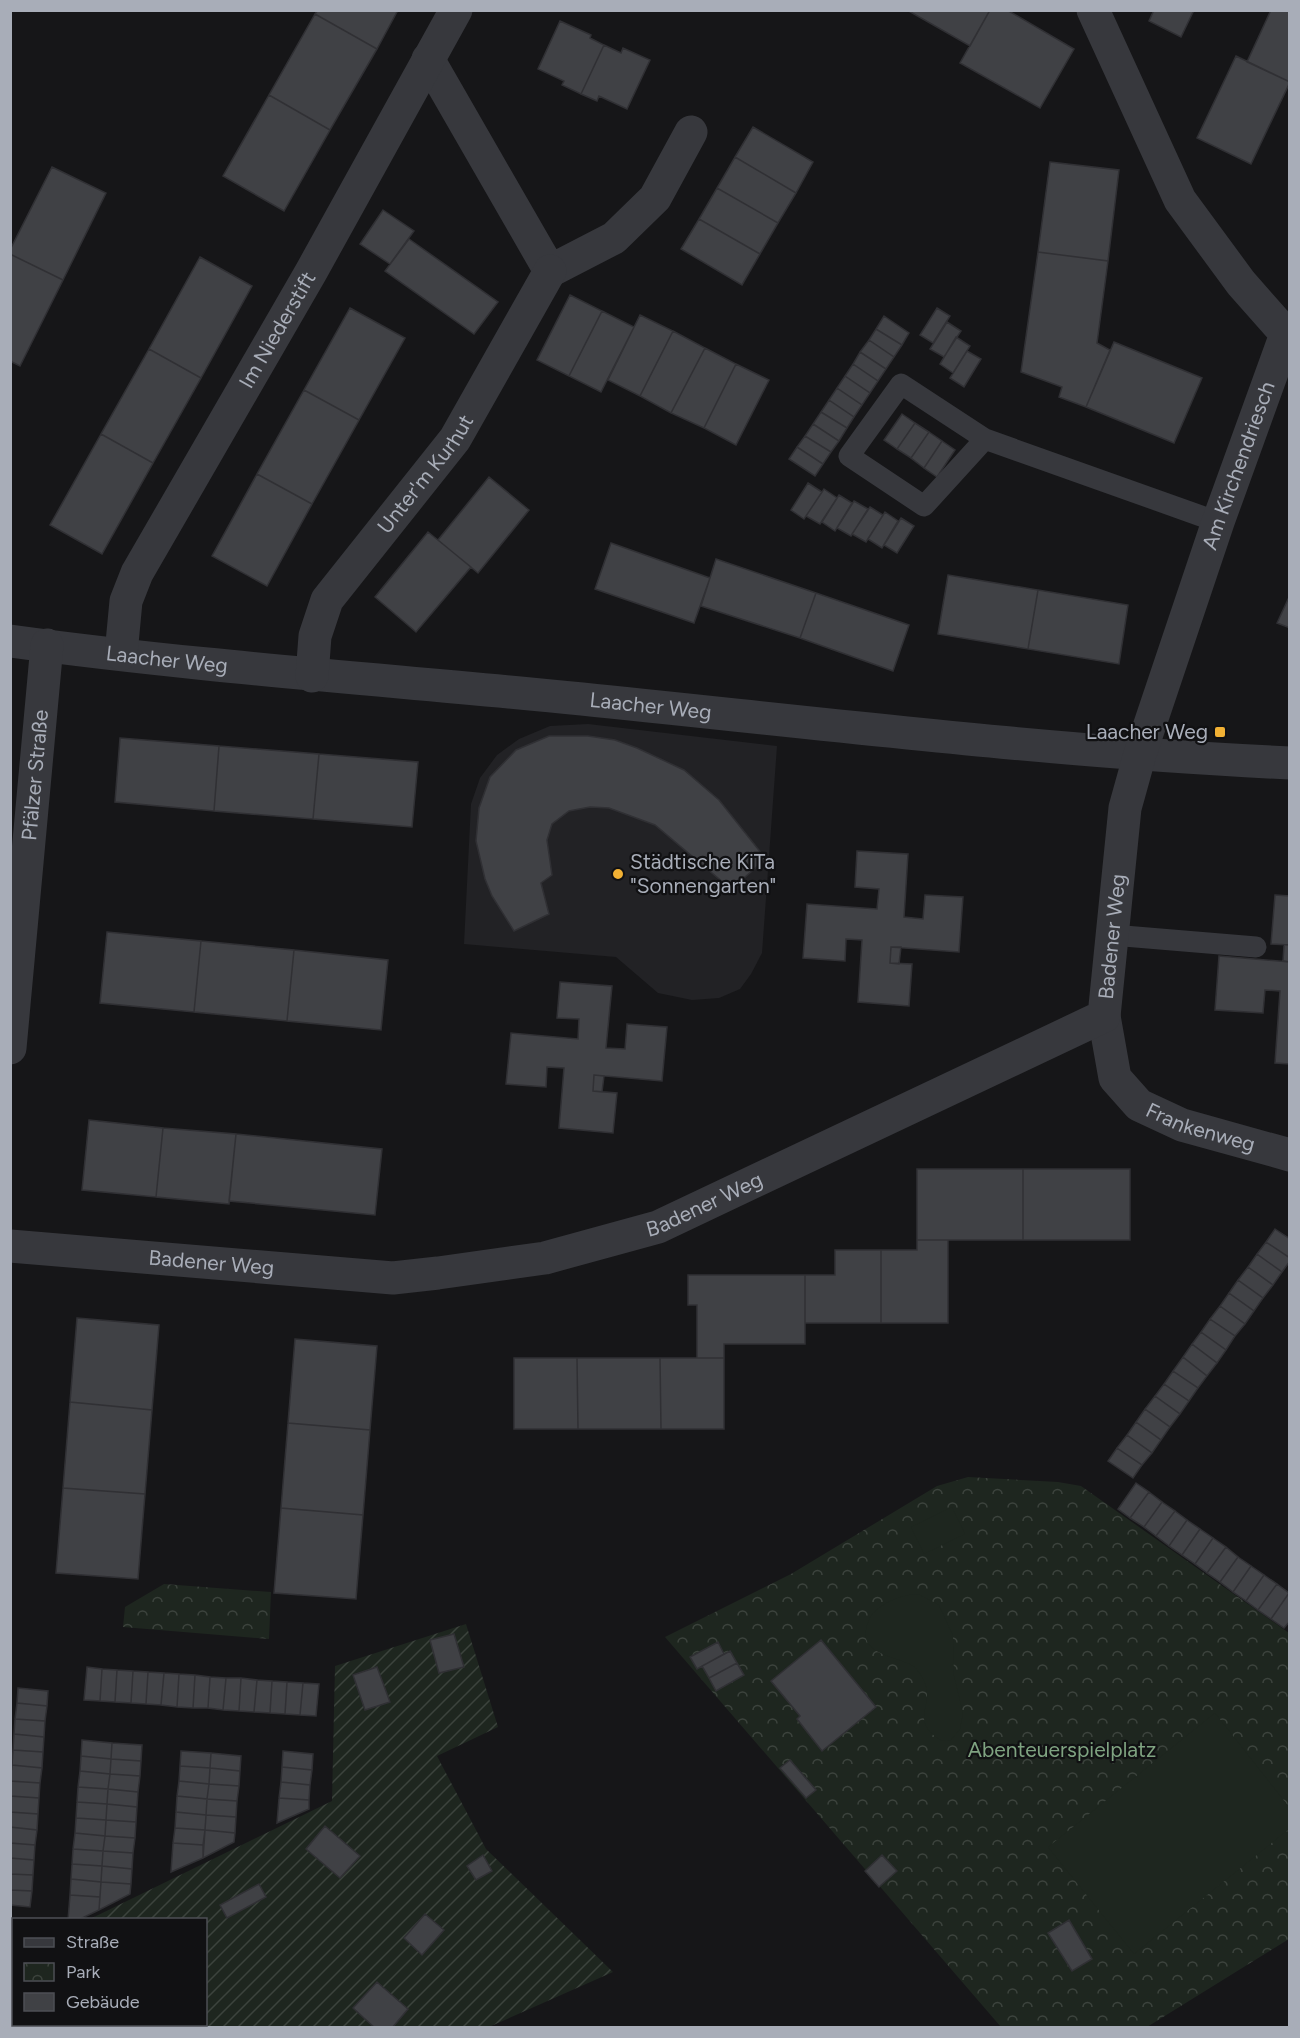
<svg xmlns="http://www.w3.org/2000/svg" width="1300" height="2038" font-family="Figtree,sans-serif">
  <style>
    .built { fill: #222225 }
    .park { fill: url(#park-crowns) }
    .garden { fill: url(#garden-furrows) }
    .pitch { fill: #1e261f }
    .building { fill: #404145; stroke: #303034; stroke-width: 1.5 }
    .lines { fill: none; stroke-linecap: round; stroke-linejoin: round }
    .lane { stroke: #37383d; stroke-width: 21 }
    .street { stroke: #37383d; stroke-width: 33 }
    .poi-dot { fill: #f2b134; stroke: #111113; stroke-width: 2 }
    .labels { text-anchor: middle; stroke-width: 4.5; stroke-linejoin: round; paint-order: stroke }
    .street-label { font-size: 21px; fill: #a8adb8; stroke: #111113 }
    .poi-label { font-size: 21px; fill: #a8adb8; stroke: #111113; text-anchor: end }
    .park-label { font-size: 21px; fill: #7fa381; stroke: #111113 }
  </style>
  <defs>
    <pattern id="park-crowns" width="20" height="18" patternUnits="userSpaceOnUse" patternTransform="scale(1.5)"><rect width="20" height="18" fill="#1e261f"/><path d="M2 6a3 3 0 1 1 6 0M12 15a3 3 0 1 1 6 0" fill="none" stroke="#3c433d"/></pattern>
    <pattern id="garden-furrows" width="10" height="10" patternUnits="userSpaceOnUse" patternTransform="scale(1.5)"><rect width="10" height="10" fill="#1e261f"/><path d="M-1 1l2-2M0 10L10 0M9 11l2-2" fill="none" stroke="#3c433d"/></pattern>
  </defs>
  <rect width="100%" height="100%" fill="#161618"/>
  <!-- built -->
  <path class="built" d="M588 724 777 746 762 953 751 974 740 989 719 998 692 1000 658 993 616 957 464 944 471 804 480 778 497 755 519 739 550 726Z"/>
  <!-- park -->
  <path class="park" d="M968 1477 1058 1482 1081 1486 1289 1633V1939L1147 2027H1001L665 1637 791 1574 937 1486Z
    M164 1584 271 1592 269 1639 123 1627 125 1607Z"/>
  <!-- garden -->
  <path class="garden" d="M466 1624 498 1727 437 1756 486 1849 613 1972 489 2027 11 2028 10 1958 13 1957 14 2024H206V1920L90 1919 332 1801 335 1666Z"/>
  <!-- pitch -->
  <path class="pitch" d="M952 1507 965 1534 924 1554 911 1527Z
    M918 1594 939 1605 953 1636 954 1676 963 1713 960 1729 951 1740 942 1741C907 1720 936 1706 924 1681 922 1676 917 1669 913 1666 899 1657 861 1655 866 1630 867 1624 869 1618 873 1613 886 1601 901 1595 918 1594Z
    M1215 1713 1289 1807V1829L1134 1954 1048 1847Z"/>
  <!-- building -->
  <path class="building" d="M318 10H398L377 49 315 14Z
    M907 10H990L970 46Z
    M990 10H1007L1074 49 1040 108 960 63Z
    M1154 10H1194L1181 37 1149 21Z
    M1271 10H1290V82L1247 62Z
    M315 14 377 49 330 130 269 95Z
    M560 21 591 35 590 38 604 45 581 94 562 85 564 81 538 69Z
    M604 45 621 53 623 48 650 60 627 109 599 96 597 101 581 94Z
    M1236 56 1290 82 1251 164 1197 138Z
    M269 95 330 130 284 211 223 176Z
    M753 127 813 162 796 193 735 157Z
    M735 157 796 193 778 223 717 188Z
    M1050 162 1119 170 1108 261 1038 252Z
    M52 167 106 193 63 280 10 254V250Z
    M717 188 778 223 760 254 699 219Z
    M383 210 414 231 390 264 360 244Z
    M699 219 760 254 742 285 681 249Z
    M409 239 498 302 474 334 385 271Z
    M1038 252 1108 261 1097 343 1110 350 1086 407 1059 397 1062 387 1021 372Z
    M10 254 63 280 20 366 10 361Z
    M200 257 252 286 201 378 149 349Z
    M570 295 602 311 569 376 537 360Z
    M350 308 405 338 359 420 304 390Z
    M937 308 950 316 933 343 920 335Z
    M602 311 634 327 601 392 569 376Z
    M640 315 673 331 640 396 608 380Z
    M884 316 909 333 902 345 876 329Z
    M947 322 961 331 944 357 930 349Z
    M876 329 902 345 894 357 869 340Z
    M673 331 705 348 671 413 640 396Z
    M956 337 970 346 953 373 940 364Z
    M869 340 894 357 886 369 860 352Z
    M1114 342 1202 378 1174 443 1086 407Z
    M705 348 736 364 704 428 671 413Z
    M149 349 201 378 153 463 101 434Z
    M967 351 981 359 964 387 950 378Z
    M860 352 886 369 878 381 853 364Z
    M736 364 769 380 736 445 704 428Z
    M853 364 878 381 870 393 845 376Z
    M845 376 870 393 862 405 837 388Z
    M837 388 862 405 854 417 829 400Z
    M304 390 359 420 312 504 257 474Z
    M829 400 854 417 847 428 821 412Z
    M821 412 847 428 839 441 813 424Z
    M902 414 915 423 897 449 884 440Z
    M915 423 929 432 911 458 897 449Z
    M813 424 839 441 831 452 805 436Z
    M929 432 942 441 924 468 911 458Z
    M101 434 153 463 102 554 50 525Z
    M805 436 831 452 823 464 797 447Z
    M942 441 955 450 937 477 924 468Z
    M797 447 823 464 815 476 789 459Z
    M257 474 312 504 267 586 212 556Z
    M489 477 529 510 478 573 438 540Z
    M808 483 822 492 804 519 791 510Z
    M824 489 837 498 820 524 806 516Z
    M839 495 852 503 835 531 822 522Z
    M854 501 868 509 851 536 837 528Z
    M870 507 883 515 866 542 852 534Z
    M885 512 898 521 882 548 868 539Z
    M901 518 914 526 897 553 884 545Z
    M428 532 471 567 416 632 375 597Z
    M611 543 710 578 694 623 595 589Z
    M716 559 816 593 800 638 701 606Z
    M948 575 1038 590 1028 649 938 634Z
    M1038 590 1128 605 1119 664 1028 649Z
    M816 593 909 625 893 671 800 638Z
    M1290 595V628L1277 623Z
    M549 736H588L615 740 637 748 684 770 719 800 766 859 731 889 655 825 609 808 590 807 569 811 552 824 547 840 552 875 541 883 549 914 514 931 492 896 485 879 476 841 479 808 490 777 516 750Z
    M120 738 219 746 214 811 115 802Z
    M219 746 319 754 313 819 214 811Z
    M319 754 418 762 412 827 313 819Z
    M857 851 908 854 904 917 923 919 925 895 963 897 959 952 891 947 890 963 912 964 909 1006 858 1002 862 940 846 939 845 961 803 958 807 904 877 909 879 889 855 887Z
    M1275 895 1290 896V945L1271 944Z
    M107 932 201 941 194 1012 100 1003Z
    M201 941 294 950 287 1021 194 1012Z
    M1284 945H1290V962L1283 961Z
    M891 947H901L899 964 890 963Z
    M294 950 388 960 381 1030 287 1021Z
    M1219 956 1290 962V1064L1275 1063 1280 991 1265 990 1263 1013 1215 1010Z
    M560 982 612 986 606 1048 625 1049 627 1024 667 1027 662 1081 594 1075 593 1091 617 1093 613 1133 559 1128 564 1068 547 1067 546 1087 506 1084 511 1033 578 1039 579 1019 557 1018Z
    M594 1075 604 1076 602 1092 593 1091Z
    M89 1120 163 1128 156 1197 82 1190Z
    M163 1128 236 1134 229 1204 156 1197Z
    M236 1134 382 1149 375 1215 229 1201Z
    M917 1169H1023V1240H917Z
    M1023 1169H1130V1240H1023Z
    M1275 1229 1290 1239V1258L1266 1242Z
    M917 1240H948V1323H881V1250H917Z
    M1266 1242 1290 1258V1261L1282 1272 1257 1254Z
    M835 1250H881V1323H805V1275H835Z
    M1257 1254 1282 1272 1273 1285 1248 1267Z
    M1248 1267 1273 1285 1263 1298 1238 1280Z
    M688 1275H805V1344H724V1358H697V1305H688Z
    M1238 1280 1263 1298 1254 1311 1229 1293Z
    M1229 1293 1254 1311 1245 1324 1220 1306Z
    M1220 1306 1245 1324 1235 1336 1210 1319Z
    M77 1318 159 1325 152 1410 70 1402Z
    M1210 1319 1235 1336 1226 1350 1201 1332Z
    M1201 1332 1226 1350 1217 1363 1192 1344Z
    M295 1339 377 1346 370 1430 288 1423Z
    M1192 1344 1217 1363 1207 1376 1183 1357Z
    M1183 1357 1207 1376 1198 1388 1173 1371Z
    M514 1358H577L578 1429H514Z
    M577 1358H660L661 1429H578Z
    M660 1358H724V1429H661Z
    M1173 1371 1198 1388 1189 1401 1164 1384Z
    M1164 1384 1189 1401 1180 1414 1155 1396Z
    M1155 1396 1180 1414 1170 1427 1145 1409Z
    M70 1402 152 1410 145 1494 63 1488Z
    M1145 1409 1170 1427 1161 1440 1136 1422Z
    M1136 1422 1161 1440 1152 1453 1127 1435Z
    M288 1423 370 1430 363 1515 281 1508Z
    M1127 1435 1152 1453 1142 1465 1117 1448Z
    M1117 1448 1142 1465 1133 1478 1108 1461Z
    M1136 1483 1149 1492 1130 1518 1118 1509Z
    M63 1488 145 1494 138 1579 56 1573Z
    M1149 1492 1162 1502 1144 1527 1130 1518Z
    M1162 1502 1175 1511 1156 1536 1144 1527Z
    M281 1508 363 1515 356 1599 274 1593Z
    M1175 1511 1187 1520 1169 1546 1156 1536Z
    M1187 1520 1200 1529 1182 1555 1169 1546Z
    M1200 1529 1213 1538 1195 1564 1182 1555Z
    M1213 1538 1226 1547 1207 1573 1195 1564Z
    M1226 1547 1238 1557 1220 1582 1207 1573Z
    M1238 1557 1251 1566 1233 1592 1220 1582Z
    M1251 1566 1264 1575 1246 1601 1233 1592Z
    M1264 1575 1277 1584 1258 1610 1246 1601Z
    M1277 1584 1289 1593 1271 1619 1258 1610Z
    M1289 1593 1290 1621 1284 1628 1271 1619Z
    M454 1634 464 1667 439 1673 430 1640Z
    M821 1640 876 1707 822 1751 797 1719 800 1716 771 1681Z
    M718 1642 724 1654 697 1669 690 1657Z
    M730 1651 737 1663 709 1678 702 1666Z
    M737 1663 744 1675 716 1691 709 1678Z
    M87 1667 102 1669 100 1701 84 1700Z
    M377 1667 390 1702 365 1710 353 1675Z
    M102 1669 117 1670 115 1702 100 1701Z
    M117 1670 133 1671 131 1703 115 1702Z
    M133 1671 148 1672 146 1704 131 1703Z
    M148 1672 164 1673 161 1705 146 1704Z
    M164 1673 179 1674 177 1707 161 1705Z
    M179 1674 195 1675 193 1708 177 1707Z
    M195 1675 210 1677 208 1708H193Z
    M210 1677 226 1678 223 1710 208 1708Z
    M226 1678H241L239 1711 223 1710Z
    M241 1678 257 1680 254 1712 239 1711Z
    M257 1680 272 1681 270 1713 254 1712Z
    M272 1681 287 1682 285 1714 270 1713Z
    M287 1682 303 1683 300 1715 285 1714Z
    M303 1683 319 1684 316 1716 300 1715Z
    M18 1688 48 1691 47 1706 17 1703Z
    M17 1703 47 1706 45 1721 15 1719Z
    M15 1719 45 1721 44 1737 14 1734Z
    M14 1734 44 1737 43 1752 13 1750Z
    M82 1740 112 1743 111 1759 81 1756Z
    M112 1743 142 1745 141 1761 111 1759Z
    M13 1750 43 1752 42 1768 12 1765Z
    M181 1751 211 1753 210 1768 180 1766Z
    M283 1751 313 1754 312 1770 282 1767Z
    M211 1753 241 1756 240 1771 210 1768Z
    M81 1756 111 1759 110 1774 80 1771Z
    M111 1759 141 1761 140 1776 110 1774Z
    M790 1760 816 1790 806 1798 780 1768Z
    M12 1765 42 1768 40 1783 10 1781Z
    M180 1766 210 1768 209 1784 179 1781Z
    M282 1767 312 1770 310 1785 281 1782Z
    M210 1768 240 1771 239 1786 209 1784Z
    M80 1771 110 1774 108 1789 78 1787Z
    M110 1774 140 1776 138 1792 108 1789Z
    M10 1781 40 1783 39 1798 10 1796Z
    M179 1781 209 1784 207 1799 177 1796Z
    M281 1782 310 1785 309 1800 279 1798Z
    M209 1784 239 1786 237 1801 207 1799Z
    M78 1787 108 1789 107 1804 77 1802Z
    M108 1789 138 1792 137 1807 107 1804Z
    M10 1796 39 1798 38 1814 10 1812Z
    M177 1796 207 1799 206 1815 176 1812Z
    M279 1798 309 1800V1809L277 1823Z
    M207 1799 237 1801 236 1817 206 1815Z
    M77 1802 107 1804 106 1820 76 1818Z
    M107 1804 137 1807 136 1822 106 1820Z
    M10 1812 38 1814 37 1830 10 1827Z
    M176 1812 206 1815 205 1830 175 1828Z
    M206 1815 236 1817 235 1833 205 1830Z
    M76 1818 106 1820 105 1836 75 1833Z
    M106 1820 136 1822 135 1838 105 1836Z
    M325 1826 360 1856 340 1878 306 1849Z
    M10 1827 37 1830 35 1845 10 1843Z
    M175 1828 205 1830 203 1845 173 1843Z
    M205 1830 235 1833 234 1842 203 1858Z
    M75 1833 105 1836 103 1851 73 1849Z
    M105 1836 135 1838 133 1853 103 1851Z
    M10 1843 35 1845 34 1860 10 1858Z
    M173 1843 203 1845V1858L171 1872Z
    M73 1849 103 1851 102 1866 72 1864Z
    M103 1851 133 1853 132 1869 102 1866Z
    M483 1855 492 1871 476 1880 467 1866Z
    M882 1855 897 1871 879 1887 865 1871Z
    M10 1858 34 1860 33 1875 10 1874Z
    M72 1864 102 1866 101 1882 71 1879Z
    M102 1866 132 1869 131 1884 101 1882Z
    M10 1874 33 1875 32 1891 10 1890Z
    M71 1879 101 1882 100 1897 70 1895Z
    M101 1882 131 1884 130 1894 99 1910Z
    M259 1884 266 1897 227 1918 220 1905Z
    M10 1890 32 1891 30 1907 10 1905Z
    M70 1895 100 1897 99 1910 78 1920H68Z
    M425 1914 444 1930 422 1955 404 1938Z
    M1069 1920 1092 1959 1072 1971 1048 1933Z
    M377 1982 408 2009 392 2028H375L353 2008Z"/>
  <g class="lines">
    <!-- lane -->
    <path class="lane" d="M985 439 924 506 849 456 901 384 985 439 1218 522
      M1112 935 1256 947"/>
    <!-- street -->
    <g class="street">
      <path d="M428 59 550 271 614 238 655 198 691 132"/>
      <path id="s1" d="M10 641C200 667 392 680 582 699 818 723 1053 752 1290 763"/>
      <path id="s2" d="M121 654 126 601 137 573 311 272 456 10"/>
      <path id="s3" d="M312 676 315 636 327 600 455 439 550 271"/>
      <path id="s4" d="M1104 1016 1115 1078 1139 1105 1182 1125 1290 1155"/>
      <path id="s5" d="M10 1048 47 645"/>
      <path id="s6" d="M10 1246 393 1278 438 1273 545 1258 658 1227 1104 1016 1125 808 1140 754 1218 522 1286 334 1241 283 1180 200 1093 10"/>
    </g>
  </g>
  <!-- markers -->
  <g class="poi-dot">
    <rect x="1214" y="726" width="12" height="12" rx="3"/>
    <circle cx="618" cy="874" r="6"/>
  </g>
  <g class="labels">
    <!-- street labels -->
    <g class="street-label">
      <text dy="7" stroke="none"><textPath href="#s2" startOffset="364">Im Niederstift</textPath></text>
      <text dy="7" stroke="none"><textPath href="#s6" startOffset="1718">Am Kirchendriesch</textPath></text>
      <text dy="7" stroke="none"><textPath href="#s3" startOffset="238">Unter'm Kurhut</textPath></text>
      <text dy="7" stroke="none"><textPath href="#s1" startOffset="158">Laacher Weg</textPath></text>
      <text dy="7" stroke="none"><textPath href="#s1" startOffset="644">Laacher Weg</textPath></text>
      <text dy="7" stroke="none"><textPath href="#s5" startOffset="274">Pfälzer Straße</textPath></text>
      <text dy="7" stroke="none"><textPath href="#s6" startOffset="1228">Badener Weg</textPath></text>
      <text dy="7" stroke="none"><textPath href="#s4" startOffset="165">Frankenweg</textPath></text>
      <text dy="7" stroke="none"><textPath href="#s6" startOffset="706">Badener Weg</textPath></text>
      <text dy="7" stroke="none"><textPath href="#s6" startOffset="202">Badener Weg</textPath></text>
    </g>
    <!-- poi labels -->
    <g class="poi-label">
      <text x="1208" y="739">Laacher Weg</text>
      <text x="630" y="869" text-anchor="start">Städtische KiTa<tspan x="630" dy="24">"Sonnengarten"</tspan></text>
    </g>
    <!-- park labels -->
    <g class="park-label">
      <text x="1062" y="1757">Abenteuerspielplatz</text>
    </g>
  </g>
  <!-- border -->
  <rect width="1300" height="2038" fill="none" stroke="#a8adb8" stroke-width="24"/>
  <!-- legend -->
  <rect x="12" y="1918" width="195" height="108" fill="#111113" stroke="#4d4f55" stroke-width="1.5"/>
  <rect x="24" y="1938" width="30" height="9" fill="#37383d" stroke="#4d4f55" stroke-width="1.5"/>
  <text x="66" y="1948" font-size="18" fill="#a8adb8">Straße</text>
  <rect x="24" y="1963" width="30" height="18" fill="url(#park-crowns)" stroke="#4d4f55" stroke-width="1.5"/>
  <text x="66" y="1978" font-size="18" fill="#a8adb8">Park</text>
  <rect x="24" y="1993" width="30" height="18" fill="#404145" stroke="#4d4f55" stroke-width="1.5"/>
  <text x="66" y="2008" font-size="18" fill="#a8adb8">Gebäude</text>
</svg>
